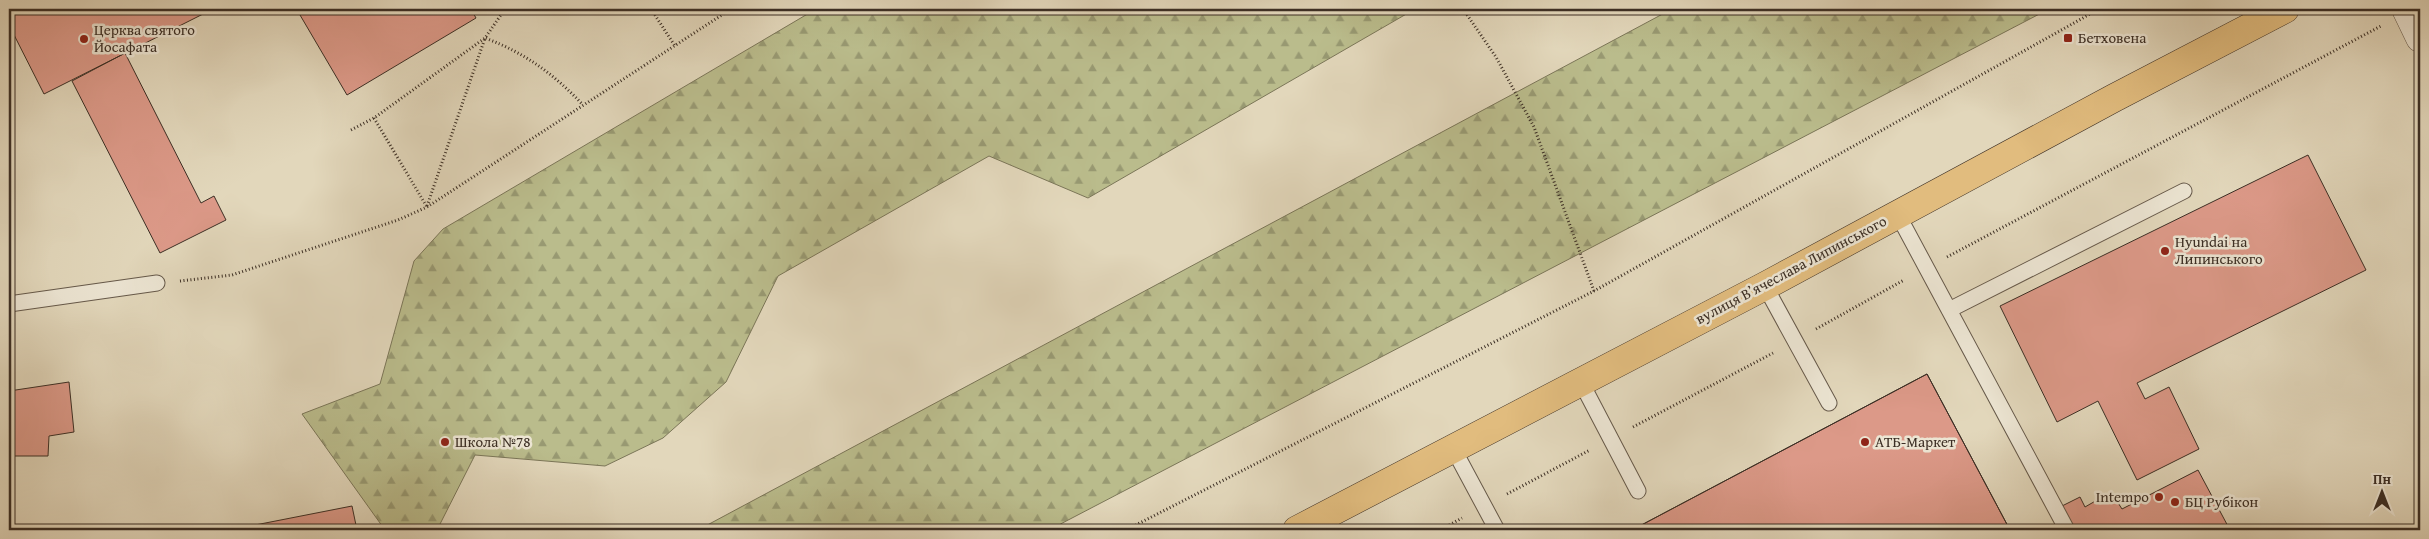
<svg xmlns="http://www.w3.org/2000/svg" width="2429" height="539" font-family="'Gentium Book Plus',serif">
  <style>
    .forest { fill: url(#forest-firs); stroke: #7b7658 }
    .building { fill: #dc9988; stroke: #3c2f25 }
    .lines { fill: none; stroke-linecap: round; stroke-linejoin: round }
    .service-casing { stroke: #66594a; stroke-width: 17 }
    .tertiary-casing { stroke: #66594a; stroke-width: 29 }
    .primary-casing { stroke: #3c2f25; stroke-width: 29 }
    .path { stroke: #3c2f25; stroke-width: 3; stroke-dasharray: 1 2.5; stroke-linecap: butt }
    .service { stroke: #ece5d3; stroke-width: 15 }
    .tertiary { stroke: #ece5d3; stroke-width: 28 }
    .primary { stroke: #e1bc7e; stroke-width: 28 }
    .poi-dot { fill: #8f2418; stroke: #ece5d3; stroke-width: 2 }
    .labels { text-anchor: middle; stroke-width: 5; stroke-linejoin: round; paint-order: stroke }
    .poi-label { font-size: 15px; fill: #3c2f25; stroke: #ece5d3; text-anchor: start }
    .street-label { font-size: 15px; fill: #3c2f25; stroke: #ece5d3 }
  </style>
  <defs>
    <pattern id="forest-firs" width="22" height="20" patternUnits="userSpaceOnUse" patternTransform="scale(1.25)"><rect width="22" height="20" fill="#babc8c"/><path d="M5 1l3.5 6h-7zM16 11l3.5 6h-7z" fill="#989972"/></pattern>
  </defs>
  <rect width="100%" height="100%" fill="#e2d7bb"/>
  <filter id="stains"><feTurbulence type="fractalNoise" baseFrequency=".004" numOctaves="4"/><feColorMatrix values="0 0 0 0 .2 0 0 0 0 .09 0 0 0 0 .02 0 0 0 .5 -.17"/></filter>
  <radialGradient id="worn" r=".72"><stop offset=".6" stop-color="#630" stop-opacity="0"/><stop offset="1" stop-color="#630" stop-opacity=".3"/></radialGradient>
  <!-- forest -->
  <path class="forest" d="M816 9H1415L1088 198 989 156 778 276 726 382 663 438 605 466 475 455 437 530H385L302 414 380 384 414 261 443 229Z
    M1672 9H2049L1049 530H698Z"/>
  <!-- building -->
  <path class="building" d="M9 9H213L44 94 9 25Z
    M311 9H471L476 18 347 95 300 15Z
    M125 53 201 203 214 196 226 220 160 253 72 81Z
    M2308 155 2366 270 2137 383 2145 399 2169 387 2199 449 2137 480 2098 401 2057 422 2000 306Z
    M1927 374 2010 530H1632Z
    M1927 374 2010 530H1632Z
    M69 382 74 432 49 436 48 456H10L9 391Z
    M2198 470 2230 530H2073L2060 507 2080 497 2085 507 2111 492 2122 509Z
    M352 506 357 530H241L240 528Z"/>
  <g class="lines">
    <defs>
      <path id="service" d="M1897 213 2067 530
        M1765 286 1829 403
        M9 304 157 283
        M1949 310 2184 191
        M1581 382 1638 491
        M1453 448 1497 530"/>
      <path id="tertiary" d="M2406 9 2420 38"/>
      <path id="primary" d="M1297 530 1765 286 2114 98 2285 9"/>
    </defs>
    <!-- service casing -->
    <use href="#service" class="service-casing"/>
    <!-- tertiary casing -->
    <use href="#tertiary" class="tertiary-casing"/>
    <!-- primary casing -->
    <use href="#primary" class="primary-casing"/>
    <!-- path -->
    <path class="path" d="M651 9 675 46
      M1463 9 1496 57 1534 127 1594 291
      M374 118 427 207
      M351 130 374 118 485 38 505 9
      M427 206 485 38C525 53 554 74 583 105
      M1947 257 2381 26
      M180 281 232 275 398 220 427 207 731 9
      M1816 329 1904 280
      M1633 427 1773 353
      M1507 494 1590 450
      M1126 530 1594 291 2099 9
      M1440 530 1462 518"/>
    <!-- service -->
    <use href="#service" class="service"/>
    <!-- tertiary -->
    <use href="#tertiary" class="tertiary"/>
    <!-- primary -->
    <use href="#primary" class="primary"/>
  </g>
  <!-- markers -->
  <g class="poi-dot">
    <rect x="2063" y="33" width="10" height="10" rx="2.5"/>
    <circle cx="84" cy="39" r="5"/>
    <circle cx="2165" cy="251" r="5"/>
    <circle cx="445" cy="442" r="5"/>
    <circle cx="1865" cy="442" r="5"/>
    <circle cx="2159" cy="497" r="5"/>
    <circle cx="2175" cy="502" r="5"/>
  </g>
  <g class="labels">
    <!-- poi labels -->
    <g class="poi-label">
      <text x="94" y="35">Церква святого<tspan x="94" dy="17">Йосафата</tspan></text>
      <text x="2078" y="43">Бетховена</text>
      <text x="2175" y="247">Hyundai на<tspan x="2175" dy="17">Липинського</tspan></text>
      <text x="455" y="447">Школа №78</text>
      <text x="1875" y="447">АТБ-Маркет</text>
      <text x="2149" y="502" text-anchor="end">Intempo</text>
      <text x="2185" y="507">БЦ Рубікон</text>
    </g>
    <!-- street labels -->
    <g class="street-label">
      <text transform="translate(1791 270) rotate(-28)" y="5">вулиця Вʼячеслава Липинського</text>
    </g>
  </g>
  <!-- margin -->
  <rect width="2429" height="539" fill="none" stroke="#e2d7bb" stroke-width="30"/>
  <rect x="10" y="10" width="2409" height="519" fill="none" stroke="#3c2f25" stroke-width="2.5"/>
  <rect x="15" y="15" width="2399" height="509" fill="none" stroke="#3c2f25"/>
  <!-- north arrow -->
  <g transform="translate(2382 492)" stroke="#ece5d3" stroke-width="4" paint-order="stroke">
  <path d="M0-4L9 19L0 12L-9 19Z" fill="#3c2f25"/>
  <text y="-8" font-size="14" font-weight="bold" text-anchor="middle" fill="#3c2f25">Пн</text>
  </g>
  <rect width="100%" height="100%" filter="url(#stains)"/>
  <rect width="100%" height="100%" fill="url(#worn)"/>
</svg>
